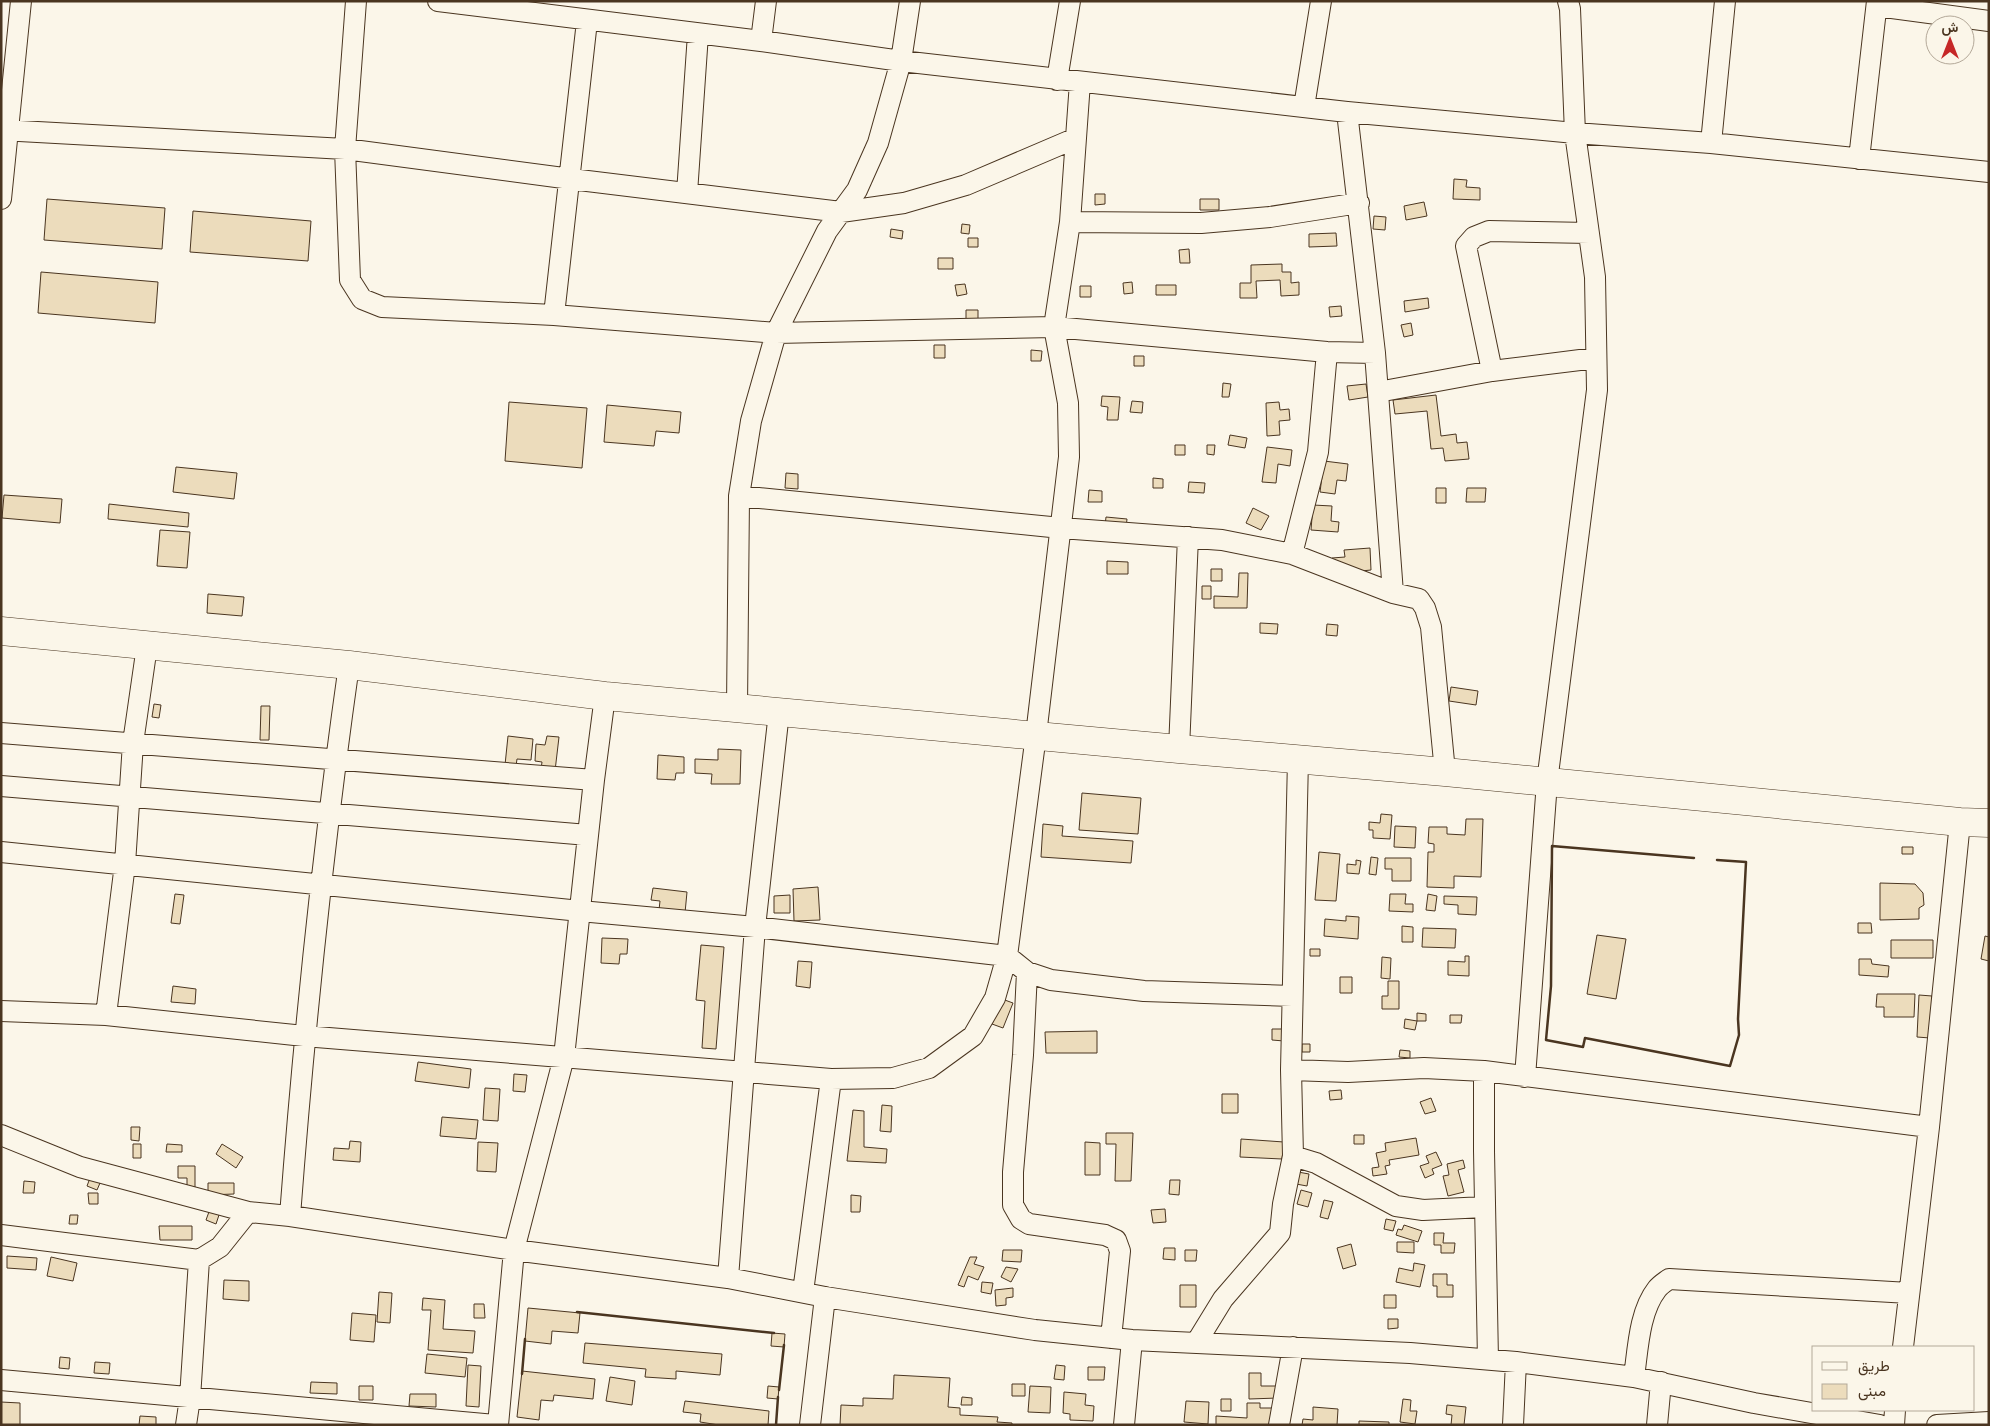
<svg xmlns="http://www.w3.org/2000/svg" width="1990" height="1426" font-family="'Noto Sans',Vazirmatn,sans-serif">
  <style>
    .building { fill: #ecdcbc; stroke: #4a3520 }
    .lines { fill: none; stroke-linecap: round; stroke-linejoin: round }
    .minor-casing { stroke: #4a3520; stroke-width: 22 }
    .highway-casing { stroke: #4a3520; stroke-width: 29 }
    .minor { stroke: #fbf6e9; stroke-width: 20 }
    .highway { stroke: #fbf6e9; stroke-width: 28 }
    .wall { stroke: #4a3520; stroke-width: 2.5 }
  </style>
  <rect width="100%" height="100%" fill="#fbf6e9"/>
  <!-- building -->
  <path class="building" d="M1454 179 1467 180 1466 187 1480 188V200L1453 199Z
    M1095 194H1105V204L1095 205Z
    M47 199 165 208 162 249 44 240Z
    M1200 199H1219V210H1200Z
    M1424 202 1427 216 1406 220 1404 206Z
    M193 211 311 221 308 261 190 252Z
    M1374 216 1386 217 1385 230 1373 229Z
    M962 224 970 225 969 234 961 233Z
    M891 229 903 231 902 239 890 237Z
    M1336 233 1337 246 1309 247V234Z
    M968 238H978V247H968Z
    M1189 249 1190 263H1180L1179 250Z
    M938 258H953V269H938Z
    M1282 264V272H1291V283L1299 282V295L1281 296 1280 280 1256 281 1257 298H1240V283H1251V265Z
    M41 272 158 282 155 323 38 313Z
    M1132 282 1133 293 1124 294 1123 283Z
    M965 284 967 294 957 296 955 285Z
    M1156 285H1176V295H1156Z
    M1080 286H1091V297H1080Z
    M1428 298 1429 308 1405 312 1404 301Z
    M1341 306 1342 316 1330 317 1329 307Z
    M966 310H978V322H966Z
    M1411 323 1413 335 1404 337 1401 325Z
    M934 345H945V358H934Z
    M1031 350 1042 351 1041 361H1031Z
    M1134 356H1144V366H1134Z
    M1223 383 1231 384 1229 397H1222Z
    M1366 384 1368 397 1349 400 1347 386Z
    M1436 395 1441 436 1456 434 1457 443 1467 442 1469 459 1445 461 1443 448 1431 449 1427 411 1395 414 1393 400Z
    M1102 396 1120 397 1118 420H1107L1108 407 1101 406Z
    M1132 401 1143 402 1142 413 1130 412Z
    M509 402 587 408 582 468 505 461Z
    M1279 402 1280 410 1289 409 1290 420 1279 421 1280 435 1267 436 1266 403Z
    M607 405 681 412 679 433 656 431 654 446 604 442Z
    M1230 435 1247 438 1245 448 1228 445Z
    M1175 445H1185V455H1175Z
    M1207 445H1215L1214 455 1207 454Z
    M1267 447 1292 450 1290 466 1278 464 1276 483 1262 482Z
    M1324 461 1348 464 1346 481 1337 480 1335 494 1320 492Z
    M176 467 237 473 234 499 173 492Z
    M786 473 798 474V489L785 488Z
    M1153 478 1163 479V488H1153Z
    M1189 482 1205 483 1204 493 1188 492Z
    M1436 488H1446V503H1436Z
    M1467 488H1486L1485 502H1466Z
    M1089 490 1102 491V502H1088Z
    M4 495 62 499 60 523 2 518Z
    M109 504 189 513 188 527 108 519Z
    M1313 505 1332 506 1331 521 1339 522 1338 532 1311 530Z
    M1253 508 1269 516 1261 530 1246 523Z
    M1106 517 1127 519 1126 528 1105 526Z
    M160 530 190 532 187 568 157 566Z
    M1370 548 1371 570 1351 572 1332 565V558L1345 557 1344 550Z
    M1107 561 1128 562V574H1107Z
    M1211 569H1222V581H1211Z
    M1239 573H1248L1247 608H1214V596L1238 597Z
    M1202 586H1211V599H1202Z
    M208 594 244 597 242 616 207 613Z
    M1260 623 1278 624 1277 634 1260 633Z
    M1327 624 1338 625 1337 636 1326 635Z
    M1451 687 1478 691 1476 705 1449 701Z
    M154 704 161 705 159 718 152 717Z
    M261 706H270L269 740H260Z
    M508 736 533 739 531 760 517 759 516 766 505 765Z
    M547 736 559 737 555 771 541 769 542 762 535 761 536 744 545 745Z
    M718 749 741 750 740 784H711L712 774 695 773V759L718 760Z
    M658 755 684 757V773H676L675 780 657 779Z
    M1082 793 1141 798 1138 834 1079 830Z
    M1381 814 1392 815 1390 839 1373 838V830H1369V822L1380 823Z
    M1466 819H1483L1481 877 1454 876V888L1427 887 1428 852H1434V844L1428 843 1429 827H1447V834L1465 835Z
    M1043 824 1063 826 1062 836 1133 841 1131 863 1041 857Z
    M1395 826 1416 827 1415 848 1394 847Z
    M1902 847H1913V854H1902Z
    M1319 852 1340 854 1336 901 1315 900Z
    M1371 857 1378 858 1376 875 1369 874Z
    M1385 858H1411V881H1392V869H1385Z
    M1356 860 1361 861 1359 874 1347 873V864L1356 865Z
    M1880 883 1915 884 1923 893 1924 905 1919 908V919L1880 920Z
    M818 887 820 920 794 921 793 889Z
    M653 888 687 892 685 913 659 910 660 901 651 900Z
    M175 894 184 895 180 924 171 923Z
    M1390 894H1406L1405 904H1413V912L1389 911Z
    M1428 894 1437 896 1435 911 1426 910Z
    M790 895V913H774V896Z
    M1444 896 1477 897 1476 915 1458 914V905L1444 904Z
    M1346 916 1359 917 1358 939 1324 936 1325 919 1346 921Z
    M1858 923H1871L1872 933H1858Z
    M1402 926 1413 927V942H1402Z
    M1423 928 1456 929 1455 948 1422 947Z
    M1597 935 1626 939 1616 999 1587 994Z
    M1985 936 1989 937V961L1981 959Z
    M602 938 628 939 627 954H620L619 964 601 963Z
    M1891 940H1933V958H1891Z
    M701 945 724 947 716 1049 702 1048 705 1001 696 1000Z
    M1310 949H1320V956H1310Z
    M1465 956H1469V976L1448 975V961L1465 962Z
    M1382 957 1391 958 1390 979 1381 978Z
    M1859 959H1871L1872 964 1889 966 1888 977 1859 975Z
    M798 961 812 962 810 988 796 986Z
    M1340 977H1352V993H1340Z
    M1388 981H1399V1009H1382V996H1388Z
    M173 986 196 989 195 1004 171 1002Z
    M1877 994H1915L1914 1017H1884V1007H1876Z
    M1919 995 1932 996 1930 1038 1917 1037Z
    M1002 999 1013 1003 1003 1028 992 1024Z
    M1417 1013 1426 1014V1021H1417Z
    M1450 1015H1462L1461 1023H1450Z
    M1405 1019 1417 1021 1415 1030 1404 1028Z
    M1272 1029H1285L1284 1041 1272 1040Z
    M1097 1031V1053H1046L1045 1032Z
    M1302 1044H1310V1052H1302Z
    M1400 1050 1410 1051V1058L1399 1057Z
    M418 1062 471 1069 469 1088 415 1081Z
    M514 1074 527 1075 525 1092 513 1091Z
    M485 1088 500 1089 498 1121 483 1120Z
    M1341 1090 1342 1099 1330 1100 1329 1091Z
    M1222 1094H1238V1113H1222Z
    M1431 1098 1436 1111 1425 1114 1420 1102Z
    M882 1105 892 1106 891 1132 880 1131Z
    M853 1110 864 1111V1147L887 1149 886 1163 847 1161Z
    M442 1117 478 1120 476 1139 440 1136Z
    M131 1127H140L139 1141 131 1140Z
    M1106 1133H1133L1131 1181H1115L1116 1144H1106Z
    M1354 1135H1364V1144H1354Z
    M1416 1138 1419 1155 1389 1160 1390 1165 1385 1166 1387 1174 1373 1176 1372 1168 1379 1167 1376 1153 1386 1151 1385 1143Z
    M1241 1139 1284 1142 1282 1159 1240 1157Z
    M350 1141 361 1142 360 1162 333 1160 334 1148 349 1149Z
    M478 1142 498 1143 496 1172 477 1171Z
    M1085 1142 1100 1143V1175H1085Z
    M133 1144H141V1158H133Z
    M167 1144 182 1145V1152H166Z
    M222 1144 243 1157 236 1168 216 1154Z
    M1436 1152 1442 1165 1432 1169 1434 1174 1425 1178 1420 1166 1429 1163 1426 1156Z
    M1463 1160 1465 1168 1458 1170 1464 1192 1448 1196 1443 1176 1449 1175 1447 1164Z
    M178 1166H195V1189H187V1178H178Z
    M1298 1172 1309 1174 1307 1186 1296 1184Z
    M90 1178 100 1183 97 1190 87 1186Z
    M1170 1180H1180L1179 1195 1169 1194Z
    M24 1181 35 1182 34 1193H23Z
    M208 1183H234V1194L208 1195Z
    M1301 1190 1312 1193 1308 1207 1297 1204Z
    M88 1193H98V1204H89Z
    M851 1195 861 1196 860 1212H851Z
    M1324 1200 1333 1202 1328 1219 1320 1217Z
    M210 1209 220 1212 216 1224 206 1220Z
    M1165 1209 1166 1222 1153 1223 1151 1210Z
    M70 1215H78L77 1224H69Z
    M1386 1219 1396 1221 1393 1231 1384 1229Z
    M1404 1225 1422 1231 1418 1242 1396 1235 1398 1229 1402 1230Z
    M159 1226H192V1240H160Z
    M1434 1233H1444L1443 1243H1455L1454 1253H1441V1245H1434Z
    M1397 1242H1414V1253L1397 1252Z
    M1351 1244 1356 1265 1343 1269 1337 1248Z
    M1164 1248H1175V1260L1163 1259Z
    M1003 1250H1022L1021 1262 1002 1261Z
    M1185 1250H1197L1196 1261H1185Z
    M7 1256 37 1258 36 1270 7 1268Z
    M51 1257 77 1263 73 1281 47 1276Z
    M970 1257H977L974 1264 984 1267 978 1280 968 1276 964 1287 958 1285Z
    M1414 1263 1425 1265 1420 1287 1396 1282 1399 1268 1413 1271Z
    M1006 1267 1018 1269 1011 1282 1001 1277Z
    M1433 1274H1447V1285H1453V1297H1437V1286H1433Z
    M224 1280 249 1281V1301L223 1299Z
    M982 1282 993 1283 991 1294 981 1292Z
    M1180 1285H1196V1307H1180Z
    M1013 1288V1297L1006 1298V1305L996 1306 995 1290Z
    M379 1292 392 1293 390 1323 377 1322Z
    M1384 1295H1396V1308H1384Z
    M423 1298 445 1300 443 1329 475 1331 473 1353 428 1350 431 1310H422Z
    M474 1304H484L485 1318H474Z
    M528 1308 580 1313 578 1333 552 1331 551 1344 525 1341Z
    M352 1313 376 1315 374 1342 350 1340Z
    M1388 1319H1398V1328L1388 1329Z
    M772 1333 785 1334 784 1347 771 1346Z
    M585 1343 722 1354 720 1375 676 1371V1379L645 1377 646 1369 583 1363Z
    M427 1354 467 1358 465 1377 425 1373Z
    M60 1357 70 1358 69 1369 59 1368Z
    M95 1362 110 1363 109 1374 94 1373Z
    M468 1365 481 1366 479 1407 466 1406Z
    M1056 1365 1065 1366 1064 1380 1054 1379Z
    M1088 1367H1105L1104 1380H1088Z
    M522 1371 595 1379 593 1399 554 1395 553 1401 541 1400 539 1420 517 1417Z
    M1249 1373H1261V1386H1278V1398L1249 1399Z
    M894 1375 950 1378 948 1407 960 1408V1415L998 1417 997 1422 1012 1423V1425H840L841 1405 863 1406V1398L893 1399Z
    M610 1377 635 1381 632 1405 606 1401Z
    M311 1382 337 1383V1394L310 1393Z
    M1012 1384H1025V1396H1012Z
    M359 1386H373V1400H359Z
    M768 1386 779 1387 778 1399 767 1398Z
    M1030 1386 1051 1387 1050 1413 1028 1412Z
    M1064 1392 1086 1394 1085 1405 1094 1406 1093 1421 1070 1420V1414L1063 1413Z
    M410 1394H436V1407L409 1406Z
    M962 1397 972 1398V1405H961Z
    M1221 1399H1231V1411H1221Z
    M1403 1399 1411 1400 1410 1411H1417L1415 1424 1400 1422Z
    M685 1401 769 1411 768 1425H719L700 1422 701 1414 683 1412Z
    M1186 1401 1209 1402 1208 1424 1184 1422Z
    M1 1402 20 1403V1425H1Z
    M1247 1403H1260V1408H1272L1271 1425H1216V1416L1247 1418Z
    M1447 1405 1466 1407 1464 1425H1451L1452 1415 1446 1414Z
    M1313 1407 1338 1409 1337 1425H1302L1303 1419 1313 1420Z
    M140 1416 156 1417V1425H139Z
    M1359 1421 1389 1422V1425H1359Z"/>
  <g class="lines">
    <defs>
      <path id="minor" d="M356 1 345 149 350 280 362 299 382 307 554 315 776 333 1054 327 1327 352 1375 353
        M438 1 761 41 901 61 1347 112 1575 133 1711 143 1989 172
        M1877 6 1989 21
        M761 41 766 1
        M1057 80 1070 1
        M1304 107 1321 1
        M1347 112 1375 353 1393 593
        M1 130 345 149 571 179 841 212 904 203 966 185 1076 138
        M1711 143 1725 1
        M1859 159 1877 1
        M687 193 698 34
        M1 199 21 1
        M1070 222 1201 223 1270 217 1359 203
        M554 315 587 21
        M1492 371 1466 246 1474 237 1489 231 1589 233
        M1378 392 1492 371 1596 358
        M739 496 1061 528 1222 540 1292 554 1393 593 1419 599 1425 608 1431 627 1445 772
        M1292 554 1318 452 1327 352
        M737 708 739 496 751 421 776 333 827 231 857 190 878 143 901 61 910 1
        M1 733 594 780
        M1179 749 1188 537
        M1 786 588 835
        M1 852 580 911 755 927 1007 956 1027 972 1051 980 1144 991 1292 996
        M1027 972 1023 1055 1013 1172V1205L1021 1219 1029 1224 1105 1235 1116 1240 1120 1251 1111 1338
        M1 1011 106 1015 304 1036 831 1079 893 1078 929 1068 973 1036 995 998 1007 956 1036 735 1069 457 1068 403 1054 327 1070 222 1080 82
        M106 1015 125 864 133 743 147 646
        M1291 1070 1348 1072 1424 1068 1484 1071 1929 1127
        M1484 1071V1151L1488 1360
        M1525 1077 1547 782 1597 390 1595 277 1575 133 1570 9 1568 1
        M1 1135 80 1167 248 1212 290 1216 514 1250 728 1278 825 1297 1035 1330 1132 1340 1410 1353 1516 1362 1634 1377 1754 1403 1880 1425
        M1293 1156 1316 1163 1396 1206 1423 1210 1485 1207
        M290 1216C304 1032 323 848 349 665
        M1 1235 199 1260
        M728 1278 755 927 779 712
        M803 1292 831 1079
        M1196 1343 1223 1299 1280 1233 1283 1204 1293 1156 1291 1070 1298 759
        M1903 1347 1929 1127 1960 822
        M1634 1377C1638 1349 1639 1312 1657 1289 1660 1285 1665 1282 1669 1279L1909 1293
        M1 1380 495 1425
        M186 1425 190 1398 199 1260 220 1247 248 1212
        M498 1425 514 1250 564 1057 594 780 605 696
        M810 1425 825 1297
        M1124 1425 1132 1340
        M1279 1425 1293 1347
        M1513 1425 1516 1362
        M1657 1425 1661 1382
        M1894 1425 1895 1410
        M1937 1425 1989 1422"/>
      <path id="highway" d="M1 631 349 665 605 696 1179 749 1445 772 1960 822 1989 823"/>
    </defs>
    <!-- minor casing -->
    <use href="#minor" class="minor-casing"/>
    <!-- highway casing -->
    <use href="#highway" class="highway-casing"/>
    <!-- minor -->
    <use href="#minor" class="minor"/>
    <!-- highway -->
    <use href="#highway" class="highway"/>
    <!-- wall -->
    <path class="wall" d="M1694 858 1552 846 1551 986 1546 1040 1583 1047 1585 1038 1730 1066 1739 1035 1738 1019 1746 862 1717 860
      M577 1312 774 1333
      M522 1374 525 1339
      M779 1390 784 1345
      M776 1425 778 1397"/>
  </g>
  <!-- border -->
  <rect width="1990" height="1426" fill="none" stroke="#4a3520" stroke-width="5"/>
  <!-- legend -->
  <rect x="1812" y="1346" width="162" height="65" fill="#fbf6e9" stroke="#b4a999"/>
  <rect x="1822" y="1362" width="25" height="8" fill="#fbf6e9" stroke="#b4a999"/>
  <text x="1858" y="1371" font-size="15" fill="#4a3520">طريق</text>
  <rect x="1822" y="1384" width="25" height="15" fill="#ecdcbc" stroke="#b4a999"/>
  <text x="1858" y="1396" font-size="15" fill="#4a3520">مبنى</text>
  <!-- north arrow -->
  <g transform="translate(1950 40)"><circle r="24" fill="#fbf6e9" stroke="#b4a999"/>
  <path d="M0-4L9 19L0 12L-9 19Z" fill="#c62828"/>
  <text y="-8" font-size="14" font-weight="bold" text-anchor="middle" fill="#4a3520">ش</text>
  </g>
</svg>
